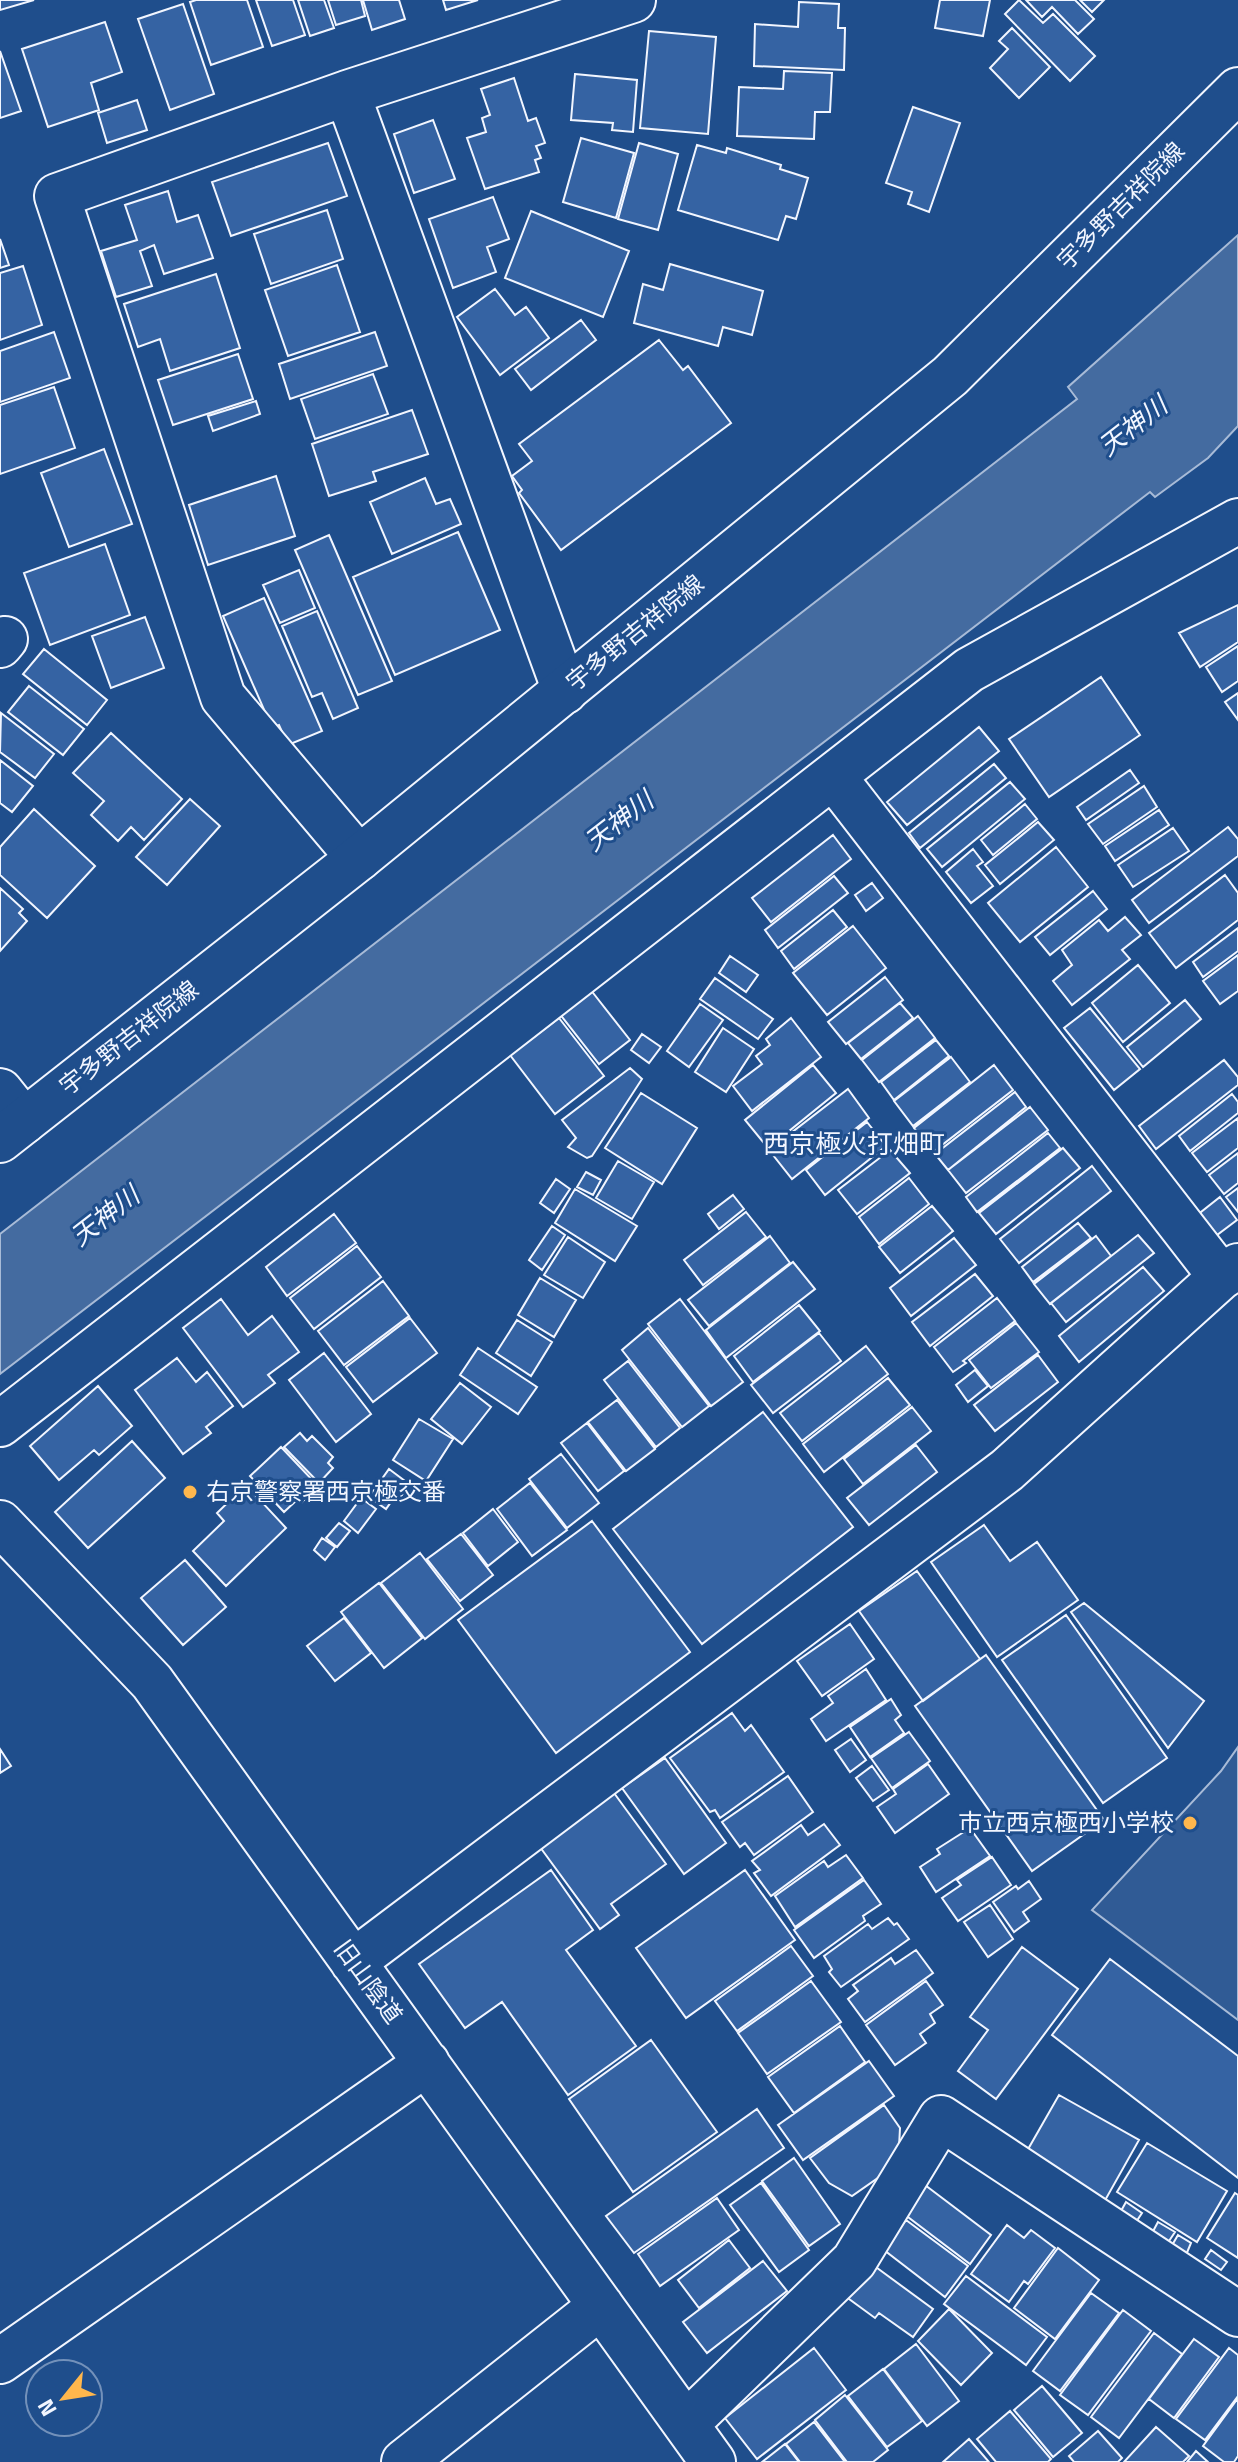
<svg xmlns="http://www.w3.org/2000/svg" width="1238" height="2462" font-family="'Titillium Web','Noto Sans JP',sans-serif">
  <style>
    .built { fill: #305b95; stroke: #a8bbd7; stroke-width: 2 }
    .water { fill: #446ba0; stroke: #a8bbd7; stroke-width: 2 }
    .building { fill: #3563a3; stroke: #f2f6ff; stroke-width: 2 }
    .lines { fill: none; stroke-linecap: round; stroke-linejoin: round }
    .minor-casing { stroke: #f2f6ff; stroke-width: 48 }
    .major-casing { stroke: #f2f6ff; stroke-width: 48 }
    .minor { stroke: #1f4e8c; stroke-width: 44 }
    .major { stroke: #1f4e8c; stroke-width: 44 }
    .poi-dot { fill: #ffb74d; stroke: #1f4e8c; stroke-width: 3 }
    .labels { text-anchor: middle; stroke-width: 6; stroke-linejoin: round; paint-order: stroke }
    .street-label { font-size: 24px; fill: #f2f6ff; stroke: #1f4e8c }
    .poi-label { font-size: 24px; fill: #f2f6ff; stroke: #1f4e8c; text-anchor: start }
    .water-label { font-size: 26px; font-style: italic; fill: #f2f6ff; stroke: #1f4e8c }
    .neighbourhood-label { font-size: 26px; fill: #f2f6ff; stroke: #1f4e8c }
  </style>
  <rect width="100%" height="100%" fill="#1f4e8c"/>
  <!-- built -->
  <path class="built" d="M1238 1747V2020L1092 1910 1221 1771Z"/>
  <!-- water -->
  <path class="water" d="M1238 235V426L1208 458 1155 497 1150 492 0 1374V1234L1077 399 1068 387Z"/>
  <!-- building -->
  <path class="building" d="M0 0H34L0 10Z
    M196 0H247L263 47 211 65 190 2Z
    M256 0H293L305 35 272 46Z
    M298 0H324L334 28 310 36Z
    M328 0H361L365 16 336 25Z
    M363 0H399L405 19 372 30Z
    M443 0H478L446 10Z
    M940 0H990L983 36 935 28Z
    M1019 0 1043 23 1053 14 1095 56 1070 81 1005 14Z
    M1026 0H1075L1094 19 1078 34 1052 7 1042 17Z
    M1080 0H1104L1092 12Z
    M799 2 839 4 838 28H845L844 70 754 66 755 24 798 27Z
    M183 4 214 94 170 110 138 19Z
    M105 22 122 72 91 83 99 110 48 127 22 49Z
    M1012 28 1050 67 1019 98 990 68 1008 49 999 41Z
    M649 31 716 37 708 134 640 128Z
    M0 51 21 111 0 118Z
    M784 71 832 73 830 112H815L814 139 737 136 739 87 783 89Z
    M575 74 637 80 633 132 612 130 613 123 571 120Z
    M514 78 528 121 536 118 545 143 536 146 541 158 535 160 539 172 485 189 467 138 486 132 482 118 490 115 481 89Z
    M137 100 147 130 107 143 98 113Z
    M913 107 960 123 929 212 908 204 912 192 886 183Z
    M433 120 455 179 414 193 394 134Z
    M581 138 634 153 616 218 563 202Z
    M328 143 347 196 231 236 212 182Z
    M639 143 678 154 658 230 618 219Z
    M697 145 726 153 727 148 781 165 780 169 808 178 796 219 786 216 778 240 678 210Z
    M168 191 177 222 198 215 213 258 164 274 154 245 140 251 152 286 116 297 101 251 137 240 125 205Z
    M493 197 509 239 487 247 496 272 453 288 429 219Z
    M327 210 343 259 271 284 254 234Z
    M531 211 629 251 603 317 505 278Z
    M0 239 9 265 0 268Z
    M670 264 763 291 752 335 723 327 718 346 634 323 643 284 663 290Z
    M337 265 360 332 288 356 265 290Z
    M23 266 42 325 0 340V273Z
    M216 274 240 348 170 371 160 339 138 347 124 304Z
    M495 289 515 315 526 307 549 338 500 375 457 317Z
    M581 320 596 340 531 390 515 369Z
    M54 332 70 378 0 402V351Z
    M375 332 387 366 290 399 279 364Z
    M659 340 683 370 688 366 731 423 561 550 519 493 522 490 512 476 532 461 519 444Z
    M238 354 253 399 173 425 158 380Z
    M373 374 388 414 315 439 301 399Z
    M54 387 75 448 0 474V405Z
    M256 401 260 414 213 431 208 416Z
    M412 410 428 454 373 472 376 481 329 496 312 444Z
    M104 449 132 524 69 547 41 473Z
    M276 476 295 536 208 565 189 505Z
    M425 478 436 504 450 499 461 524 392 554 370 502Z
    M458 532 500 630 395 675 353 577Z
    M329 535 392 681 358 695 295 550Z
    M105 544 130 615 50 645 24 573Z
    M299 570 315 608 280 623 263 585Z
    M264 598 322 731 288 745 279 725 272 728 223 616Z
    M1238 605V642L1200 667 1179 633Z
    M317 611 358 708 333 719 322 693 312 697 282 626Z
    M145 617 164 668 111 688 92 636Z
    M1238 646V681L1222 692 1206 667Z
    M44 649 107 700 87 725 23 674Z
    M1101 677 1140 735 1049 797 1009 739Z
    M29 686 84 729 63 755 8 712Z
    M1238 693V720L1225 702Z
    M1 713 54 754 35 778 0 752Z
    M979 727 999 751 907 825 887 802Z
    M111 733 182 799 144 840 131 827 118 841 91 815 104 801 73 773Z
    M0 760 33 786 12 812 0 803Z
    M994 764 1006 778 920 848 909 833Z
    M1130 770 1139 783 1086 820 1077 807Z
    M1010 782 1025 799 942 867 927 849Z
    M1144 786 1157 807 1103 844 1088 824Z
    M190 799 220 826 167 885 136 857Z
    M1025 804 1037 819 993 855 981 840Z
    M34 809 95 866 47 918 0 875V847Z
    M1159 810 1169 825 1115 861 1105 846Z
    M1038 822 1054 840 1000 884 985 865Z
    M1228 827 1238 839V856L1149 923 1132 900Z
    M1173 828 1189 851 1133 887 1118 865Z
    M833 835 851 859 771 922 752 898Z
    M1056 847 1088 887 1020 942 988 903Z
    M973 849 983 862 977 866 993 886 971 903 946 872Z
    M1225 875 1238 893V920L1176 968 1149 933Z
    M834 876 848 893 778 948 765 930Z
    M872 883 883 898 866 911 855 895Z
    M0 888 23 909 19 913 27 921 0 951Z
    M1093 891 1107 909 1050 955 1035 937Z
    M833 910 847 927 794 969 781 951Z
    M1125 917 1141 935 1122 950 1130 959 1072 1005 1053 981 1072 965 1062 950 1099 920 1108 931Z
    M853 926 886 968 827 1015 793 973Z
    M1238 928V951L1203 977 1193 962Z
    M1238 955V991L1220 1004 1203 981Z
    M730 956 758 975 746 992 719 973Z
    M1138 965 1170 1003 1123 1042 1092 1003Z
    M885 977 903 1000 846 1044 828 1022Z
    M715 978 773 1019 758 1039 700 999Z
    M590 989 630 1040 599 1064 559 1013Z
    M1185 1000 1201 1019 1143 1067 1127 1047Z
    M900 1003 913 1018 861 1059 848 1043Z
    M700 1004 723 1020 689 1067 667 1051Z
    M1090 1008 1140 1069 1114 1090 1064 1028Z
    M918 1016 935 1038 879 1082 862 1060Z
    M559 1018 604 1076 555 1114 510 1055Z
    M791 1018 821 1057 752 1111 733 1086 762 1064 756 1056 770 1045 766 1039Z
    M723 1028 754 1049 726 1092 695 1072Z
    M642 1034 661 1047 649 1063 631 1050Z
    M936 1040 949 1056 894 1100 881 1082Z
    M951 1057 970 1082 913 1126 894 1101Z
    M1224 1060 1238 1077V1085L1156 1149 1139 1126Z
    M813 1065 836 1093 768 1148 745 1120Z
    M994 1065 1013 1090 933 1152 914 1128Z
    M630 1068 642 1079 592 1156 587 1158 568 1147 576 1138 562 1120Z
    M848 1089 869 1118 792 1179 769 1150Z
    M1015 1092 1026 1107 948 1170 935 1154Z
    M641 1093 697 1128 662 1184 605 1148Z
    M1232 1094 1238 1102V1113L1190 1151 1179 1136Z
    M1030 1107 1048 1130 966 1193 948 1170Z
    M1238 1118V1148L1207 1172 1192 1153Z
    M867 1122 886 1146 825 1195 806 1170Z
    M1048 1133 1060 1148 977 1212 966 1197Z
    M1063 1148 1080 1168 996 1234 979 1213Z
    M890 1150 910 1173 857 1214 838 1190Z
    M1238 1153V1183L1224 1194 1209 1175Z
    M618 1161 654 1182 632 1219 596 1198Z
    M1092 1166 1111 1191 1019 1263 1000 1239Z
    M586 1172 601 1180 593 1195 577 1187Z
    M909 1178 929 1204 879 1244 859 1217Z
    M556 1179 570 1189 554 1213 540 1203Z
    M1238 1188V1212L1226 1197Z
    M575 1189 637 1226 615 1261 555 1223Z
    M733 1195 744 1209 719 1229 708 1214Z
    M1220 1197 1237 1220 1213 1238 1196 1216Z
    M932 1206 953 1231 900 1273 879 1247Z
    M746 1212 766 1237 703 1285 684 1260Z
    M334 1214 356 1243 287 1296 266 1267Z
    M1078 1223 1091 1238 1033 1282 1022 1267Z
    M552 1226 565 1235 542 1270 529 1260Z
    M1138 1235 1154 1253 1066 1322 1051 1303Z
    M770 1236 790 1263 709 1326 688 1300Z
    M1096 1236 1111 1256 1050 1304 1034 1284Z
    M568 1237 605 1262 583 1298 544 1275Z
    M954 1238 976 1265 911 1316 890 1288Z
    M357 1246 381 1277 314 1329 290 1298Z
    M793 1262 815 1289 726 1358 706 1330Z
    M1143 1267 1164 1291 1079 1362 1059 1336Z
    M975 1274 993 1296 930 1346 912 1322Z
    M540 1278 576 1300 554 1337 518 1315Z
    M383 1281 409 1316 344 1365 318 1331Z
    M997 1298 1015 1321 963 1361 966 1363 953 1372 934 1347Z
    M221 1299 248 1335 272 1316 299 1352 268 1375 275 1383 243 1407 183 1328Z
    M680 1299 743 1382 711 1406 648 1324Z
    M799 1305 820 1331 753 1382 734 1356Z
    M410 1318 437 1353 373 1402 346 1367Z
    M517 1320 552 1342 531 1376 496 1353Z
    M1016 1323 1039 1352 991 1388 969 1360Z
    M648 1328 709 1406 682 1427 622 1350Z
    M819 1333 841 1361 773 1413 751 1385Z
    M866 1346 888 1374 802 1441 780 1413Z
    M478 1348 537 1387 518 1414 460 1375Z
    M324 1353 371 1414 336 1442 289 1380Z
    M1038 1355 1058 1382 995 1431 974 1405Z
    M177 1358 196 1382 207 1372 233 1406 206 1427 211 1433 183 1454 135 1390Z
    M628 1361 680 1428 656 1447 604 1380Z
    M975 1370 988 1386 968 1402 956 1385Z
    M888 1378 910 1405 824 1472 803 1444Z
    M460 1383 491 1407 462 1444 431 1419Z
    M98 1386 132 1426 99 1455 94 1450 59 1480 30 1446Z
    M617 1400 655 1449 626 1471 588 1422Z
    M912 1407 931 1431 863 1484 844 1459Z
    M763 1412 853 1527 702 1644 613 1529Z
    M419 1419 453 1439 426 1481 393 1460Z
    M587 1423 624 1471 598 1491 561 1443Z
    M300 1433 307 1441 312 1436 333 1457 328 1463 333 1468 319 1483 284 1447Z
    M132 1441 165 1478 88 1548 55 1512Z
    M916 1445 937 1472 869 1525 847 1498Z
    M281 1447 318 1486 302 1502 299 1498 284 1512 250 1476Z
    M561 1454 599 1503 567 1528 529 1479Z
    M389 1469 409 1484 400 1498 396 1495 386 1509 369 1497Z
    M530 1483 567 1530 532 1556 497 1509Z
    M246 1485 286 1528 226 1586 193 1551 224 1521 217 1513Z
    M361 1498 376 1509 358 1533 344 1521Z
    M493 1509 518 1542 488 1566 463 1533Z
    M592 1521 690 1652 556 1753 458 1620Z
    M339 1523 350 1531 337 1547 326 1538Z
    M984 1525 1010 1561 1037 1542 1078 1600 997 1657 931 1562Z
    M461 1534 493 1575 460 1601 427 1559Z
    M322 1538 335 1547 325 1560 314 1550Z
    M420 1553 463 1609 425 1639 381 1583Z
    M185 1560 226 1607 183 1645 141 1598Z
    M917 1571 980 1659 923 1701 859 1611Z
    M379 1583 422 1638 384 1668 341 1612Z
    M1084 1603 1204 1701 1168 1748 1071 1612Z
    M1066 1615 1167 1758 1103 1803 1002 1660Z
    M344 1618 371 1653 335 1681 307 1646Z
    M850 1624 874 1659 822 1696 797 1661Z
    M986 1655 1104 1820 1032 1871 915 1706Z
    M866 1669 886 1700 826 1741 811 1719 833 1703 828 1696Z
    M891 1699 901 1715 895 1720 904 1733 870 1757 850 1727Z
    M732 1713 745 1731 751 1725 784 1772 720 1818 715 1810 710 1812 670 1758Z
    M909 1732 930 1761 892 1788 871 1758Z
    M851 1739 866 1760 850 1772 835 1750Z
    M0 1749 11 1766 0 1773Z
    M665 1758 726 1843 684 1874 622 1788Z
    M928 1764 949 1794 895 1833 877 1807 896 1794 893 1789Z
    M872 1766 889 1790 873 1801 856 1778Z
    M788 1776 813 1812 754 1855 745 1843 740 1847 722 1822Z
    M614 1793 666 1864 611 1904 619 1915 600 1929 540 1847Z
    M824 1824 840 1845 771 1896 754 1873 760 1870 752 1861 801 1825 808 1835Z
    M970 1828 990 1856 936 1892 920 1867 940 1854 937 1849Z
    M846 1855 863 1878 795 1927 775 1896 824 1861 828 1867Z
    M992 1857 1011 1885 958 1921 942 1898 961 1885 957 1880Z
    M551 1870 593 1930 566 1950 636 2046 568 2095 502 2002 465 2028 419 1964Z
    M745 1870 795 1940 686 2018 636 1948Z
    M864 1880 881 1904 863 1916 865 1921 814 1958 794 1930Z
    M1029 1881 1041 1899 1023 1912 1029 1921 1014 1932 993 1902 1016 1886 1018 1889Z
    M990 1905 1013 1939 988 1957 964 1922Z
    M888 1918 894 1925 897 1923 909 1939 841 1987 829 1972 832 1969 824 1956 868 1924 872 1929Z
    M791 1946 813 1976 737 2031 715 2001Z
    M1022 1947 1078 1989 996 2099 958 2071 988 2030 970 2017Z
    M916 1950 933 1973 865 2022 848 1999 858 1991 853 1985 891 1958 895 1964Z
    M1110 1959 1238 2056V2178L1052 2035Z
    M811 1981 841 2022 767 2074 738 2033Z
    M926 1981 943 2005 930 2014 935 2023 920 2034 926 2043 895 2065 866 2025Z
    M840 2026 865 2062 794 2113 768 2077Z
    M651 2040 717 2132 633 2192 569 2099Z
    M869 2061 894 2096 803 2160 778 2125Z
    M1059 2095 1139 2140 1103 2204 1023 2158Z
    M884 2105 900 2128 899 2147 892 2168 852 2196 829 2183 810 2158Z
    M757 2109 784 2148 634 2253 606 2216Z
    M1147 2143 1227 2191 1197 2242 1117 2192Z
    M794 2158 840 2224 809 2246 762 2181Z
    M761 2183 809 2250 779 2272 730 2205Z
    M925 2185 991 2235 970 2264 904 2214Z
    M1235 2193 1238 2195V2258L1207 2238Z
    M717 2198 739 2230 660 2286 638 2254Z
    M1126 2202 1142 2213 1136 2222 1121 2211Z
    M906 2220 968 2266 945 2297 884 2250Z
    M1158 2222 1175 2232 1167 2244 1151 2235Z
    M1007 2225 1024 2238 1031 2230 1055 2248 1028 2284 1024 2281 1009 2302 971 2274Z
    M1178 2235 1191 2243 1186 2255 1171 2247Z
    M729 2240 750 2268 699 2308 678 2280Z
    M1058 2248 1099 2280 1055 2339 1014 2308Z
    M1211 2250 1227 2262 1221 2270 1205 2259Z
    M763 2261 787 2291 707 2353 683 2322Z
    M869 2262 933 2309 913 2337 879 2313 875 2318 845 2296Z
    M966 2276 1047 2337 1026 2365 944 2304Z
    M1091 2293 1119 2313 1060 2391 1033 2371Z
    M949 2309 992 2353 961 2385 918 2341Z
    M1123 2310 1151 2331 1088 2415 1060 2395Z
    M1154 2333 1182 2354 1119 2438 1091 2417Z
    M1194 2339 1219 2357 1174 2418 1149 2399Z
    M916 2344 959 2401 927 2426 884 2369Z
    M814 2348 846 2390 757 2459 725 2418Z
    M1229 2348 1238 2355V2396L1205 2440 1176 2419Z
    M883 2369 922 2421 887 2447 848 2396Z
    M1042 2386 1082 2433 1053 2457 1014 2410Z
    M845 2395 888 2450 873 2462H847L815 2420Z
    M1238 2398V2456L1234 2462H1224L1203 2446Z
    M1010 2411 1051 2459 1048 2462H996L977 2439Z
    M814 2422 845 2462H800L786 2444Z
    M1156 2427 1189 2456 1183 2462H1124Z
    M1098 2431 1122 2458 1118 2462H1074L1069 2456Z
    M969 2439 989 2462H943Z
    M785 2444 799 2462H762Z
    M1196 2451 1208 2462H1187Z"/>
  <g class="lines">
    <defs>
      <path id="minor" d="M347 93 565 691
        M0 645 5 639
        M833 776 1221 1277
        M359 858 223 697 57 196 347 93 633 0
        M0 1091 24 1121
        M0 1424 969 670 1238 521
        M0 1523 152 1682 713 2462
        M353 1962 1007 1470 1221 1277 1238 1266
        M0 2361 427 2063
        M686 2424 854 2261 941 2118 1238 2314
        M404 2462 601 2306"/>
      <path id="major" d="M0 1140 359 858 950 376 1238 90"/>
    </defs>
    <!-- minor casing -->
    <use href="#minor" class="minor-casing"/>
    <!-- major casing -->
    <use href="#major" class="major-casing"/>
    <!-- minor -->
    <use href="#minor" class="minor"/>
    <!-- major -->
    <use href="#major" class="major"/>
  </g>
  <!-- markers -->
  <g class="poi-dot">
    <circle cx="190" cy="1492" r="8"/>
    <circle cx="1190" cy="1823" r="8"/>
  </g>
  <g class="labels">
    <!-- street labels -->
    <g class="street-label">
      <text transform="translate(1121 206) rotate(-45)" y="8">宇多野吉祥院線</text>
      <text transform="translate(635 633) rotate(-39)" y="8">宇多野吉祥院線</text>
      <text transform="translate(129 1038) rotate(-38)" y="8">宇多野吉祥院線</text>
      <text transform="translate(368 1982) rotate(54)" y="8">旧山陰道</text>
    </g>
    <!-- poi labels -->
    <g class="poi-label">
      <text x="206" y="1500">右京警察署西京極交番</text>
      <text x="1174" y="1831" text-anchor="end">市立西京極西小学校</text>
    </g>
    <!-- water labels -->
    <g class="water-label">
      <text transform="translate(1133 426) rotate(-38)" y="9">天神川</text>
      <text transform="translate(619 821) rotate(-38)" y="9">天神川</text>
      <text transform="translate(105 1216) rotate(-38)" y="9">天神川</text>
    </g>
    <!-- neighbourhood labels -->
    <g class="neighbourhood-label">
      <text x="854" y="1153">西京極火打畑町</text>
    </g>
  </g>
  <!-- north arrow -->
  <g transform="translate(64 2398) rotate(240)"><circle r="38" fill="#1f4e8c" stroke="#7391ba" stroke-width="2"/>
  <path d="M0-6L14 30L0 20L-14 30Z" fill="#ffb74d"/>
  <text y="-12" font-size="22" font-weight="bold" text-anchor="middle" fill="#f2f6ff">N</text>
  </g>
</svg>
